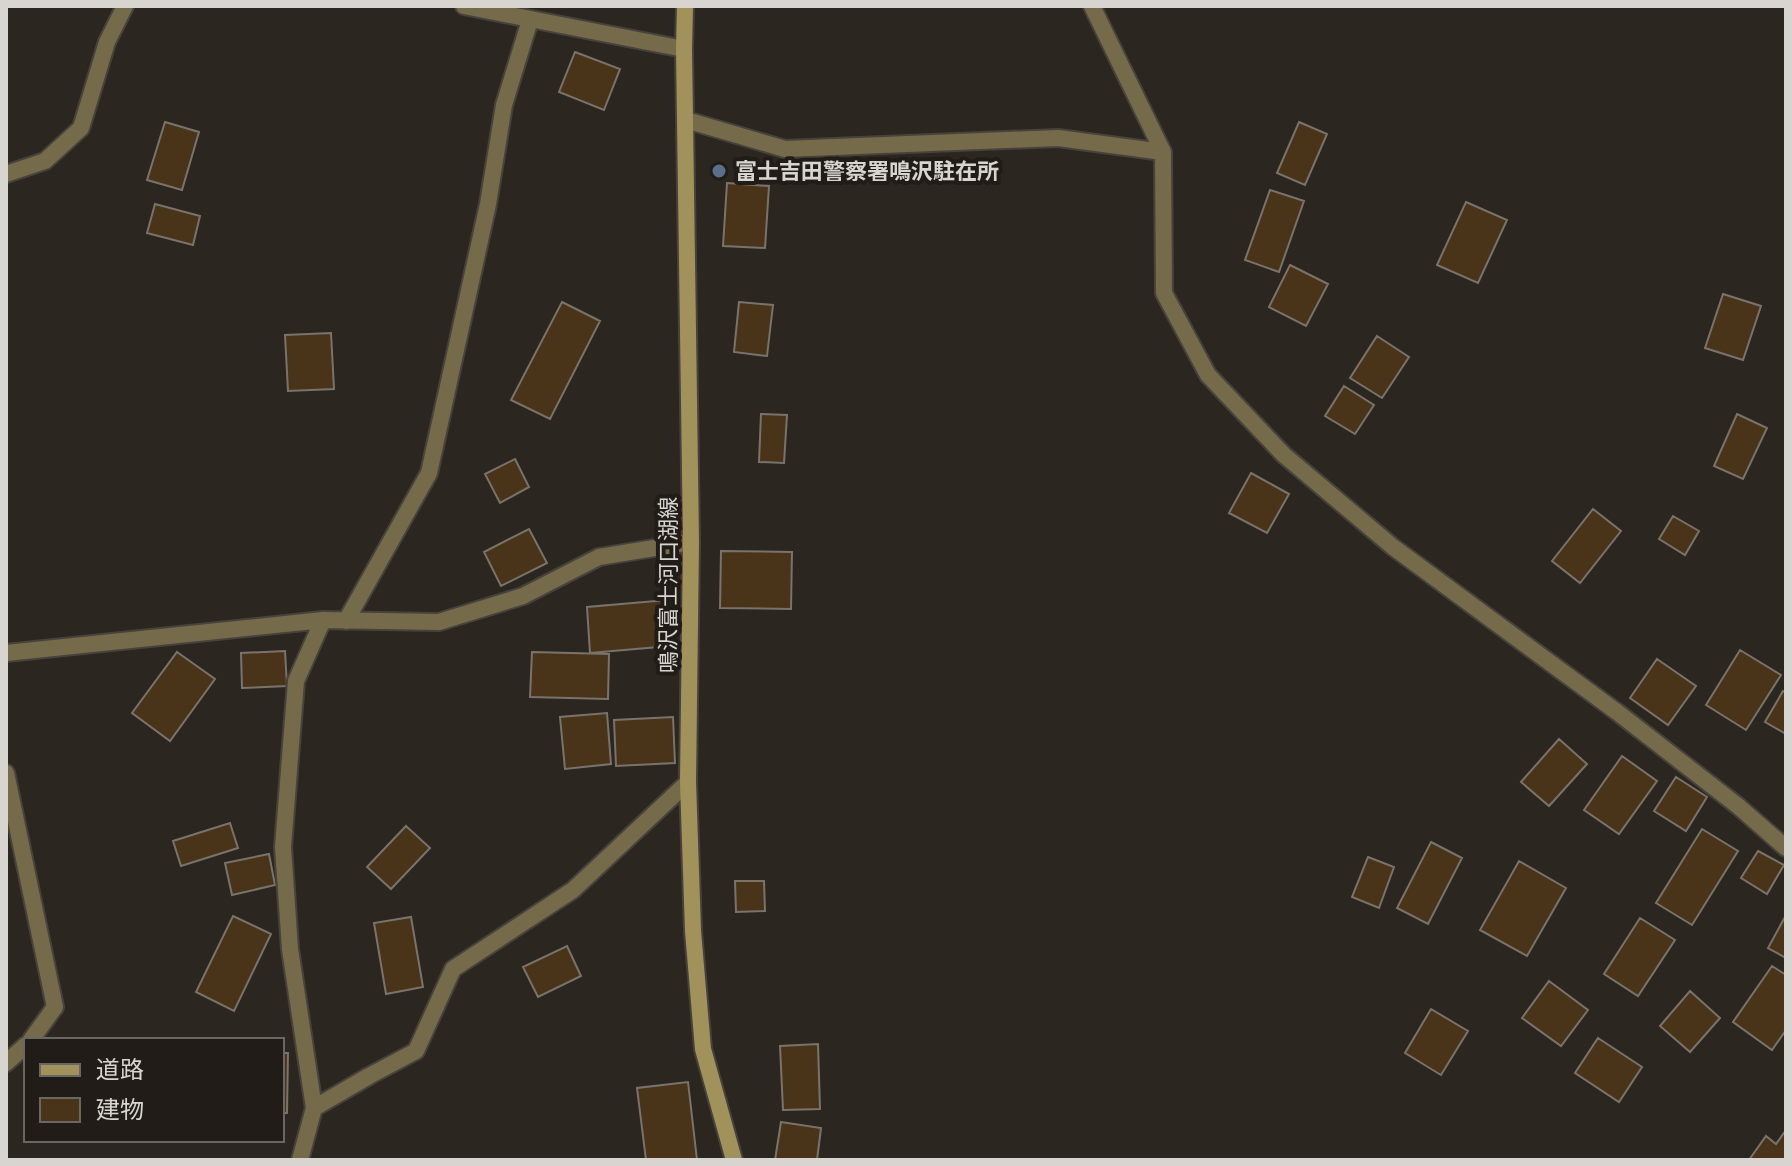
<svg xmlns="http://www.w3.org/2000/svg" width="1792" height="1166" font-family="'Titillium Web','Noto Sans JP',sans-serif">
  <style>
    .building { fill: #493319; stroke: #79736c; stroke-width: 2 }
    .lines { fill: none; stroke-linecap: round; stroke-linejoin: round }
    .minor-casing { stroke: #47423c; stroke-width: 20 }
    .tertiary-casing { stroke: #47423c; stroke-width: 20 }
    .secondary-casing { stroke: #47423c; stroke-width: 20 }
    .minor { stroke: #756b4a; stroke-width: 16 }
    .tertiary { stroke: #756b4a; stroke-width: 16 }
    .secondary { stroke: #a1925c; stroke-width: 16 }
    .service-dot { fill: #5c6f8a; stroke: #211c17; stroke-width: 3 }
    .labels { text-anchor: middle; stroke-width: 8; stroke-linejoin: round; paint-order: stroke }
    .poi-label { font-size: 22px; font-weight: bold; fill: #d8d5d1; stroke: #211c17; text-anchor: start }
    .street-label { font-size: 22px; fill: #d8d5d1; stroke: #211c17 }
  </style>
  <rect width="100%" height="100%" fill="#2b2620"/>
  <!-- building -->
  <path class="building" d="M575 52 620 69 604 110 559 92Z
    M165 122 199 132 182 190 147 180Z
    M1299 122 1327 134 1305 185 1277 173Z
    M727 183 769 186 765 248 723 246Z
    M1270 190 1304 201 1279 272 1245 260Z
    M1466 202 1507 220 1478 283 1437 265Z
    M155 204 200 216 193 245 147 233Z
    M1290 265 1328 284 1306 326 1269 307Z
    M1723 294 1761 306 1743 360 1705 348Z
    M562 302 600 321 550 419 511 400Z
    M739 302 773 305 767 356 734 352Z
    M331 333 334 389 288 391 285 335Z
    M1377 336 1409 357 1382 398 1350 378Z
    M1344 386 1374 405 1355 434 1325 416Z
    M761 414 787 415 784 463 759 462Z
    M1737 414 1767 428 1743 479 1714 466Z
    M515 459 529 487 500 503 485 474Z
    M1251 473 1289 494 1267 533 1229 513Z
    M1593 509 1621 531 1580 583 1552 561Z
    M1673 516 1699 531 1685 555 1659 539Z
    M529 529 547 563 501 586 484 552Z
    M721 551 792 552 791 609 720 608Z
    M667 600 670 646 590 653 587 607Z
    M1740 650 1781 675 1746 730 1706 705Z
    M285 651 287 686 242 688 241 653Z
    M177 652 215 679 170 741 132 713Z
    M532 652 609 654 608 699 530 697Z
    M1657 659 1696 686 1668 725 1630 698Z
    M1783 691 1786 693V734L1765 722Z
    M607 713 611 764 565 769 560 717Z
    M673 717 675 763 616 766 614 720Z
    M1559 739 1587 764 1549 806 1521 782Z
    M1622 756 1657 781 1619 834 1584 810Z
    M1676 777 1707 797 1686 831 1654 811Z
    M230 823 238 848 181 866 173 841Z
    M406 826 430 848 391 889 367 867Z
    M1702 829 1738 851 1692 925 1656 903Z
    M1431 842 1462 858 1428 924 1397 908Z
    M1758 851 1784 865 1767 894 1741 878Z
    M269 854 275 885 232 895 225 863Z
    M1368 857 1394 867 1379 908 1352 897Z
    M1519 861 1566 888 1527 956 1480 930Z
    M735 881H764L765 911 736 912Z
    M1786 915V958L1768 948Z
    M233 916 271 934 234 1011 196 992Z
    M411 917 423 987 386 994 374 923Z
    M1640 918 1675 940 1638 996 1604 974Z
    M567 946 581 976 538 997 523 967Z
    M1772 966 1786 975V1030L1772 1050 1733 1022Z
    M1549 981 1588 1010 1561 1046 1522 1018Z
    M1690 991 1720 1018 1690 1052 1660 1026Z
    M1431 1009 1468 1031 1441 1075 1405 1053Z
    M1598 1038 1642 1067 1619 1102 1575 1073Z
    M818 1044 820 1109 783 1110 780 1046Z
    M282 1053H288L287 1113H282Z
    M688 1082 697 1160H646L637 1088Z
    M781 1122 821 1128 817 1160H775Z
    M1786 1130V1160H1749L1766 1136 1776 1144Z"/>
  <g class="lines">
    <defs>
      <path id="minor" d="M1092 6 1163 152 1164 293 1208 375 1284 455 1393 547 1617 712 1738 806 1786 848
        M686 120 785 149 1058 138 1163 152
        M6 174 45 161 81 128 107 42 125 6
        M346 621 429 473 488 204 504 105 530 20
        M6 653 323 620
        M6 773 55 1007 31 1040
        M6 1063 26 1045
        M314 1108 290 949 283 847 296 681 323 620 439 622 523 596 599 557 691 542
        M300 1160 314 1108 369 1076 416 1051 453 969 573 890 688 782"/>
      <path id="tertiary" d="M464 6 684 49"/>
      <path id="secondary" d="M685 6 684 49 691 542 688 782 693 931 703 1049 734 1160"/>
    </defs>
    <!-- minor casing -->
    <use href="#minor" class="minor-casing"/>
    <!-- tertiary casing -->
    <use href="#tertiary" class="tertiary-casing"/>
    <!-- secondary casing -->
    <use href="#secondary" class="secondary-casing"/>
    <!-- minor -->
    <use href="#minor" class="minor"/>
    <!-- tertiary -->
    <use href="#tertiary" class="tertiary"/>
    <!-- secondary -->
    <use href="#secondary" class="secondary"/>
  </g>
  <!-- markers -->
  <circle class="service-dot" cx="719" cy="171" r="8"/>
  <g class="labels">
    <!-- poi labels -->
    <g class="poi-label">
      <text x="735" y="179">富士吉田警察署鳴沢駐在所</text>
    </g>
    <!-- street labels -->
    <g class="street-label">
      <text transform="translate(668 585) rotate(-90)" y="8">鳴沢富士河口湖線</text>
    </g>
  </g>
  <!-- border -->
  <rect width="1792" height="1166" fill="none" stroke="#d8d5d1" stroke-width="16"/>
  <!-- legend -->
  <rect x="24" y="1038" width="260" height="104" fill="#211c17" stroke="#6a6661" stroke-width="2"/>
  <rect x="40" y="1064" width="40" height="12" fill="#a1925c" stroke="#6a6661" stroke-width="2"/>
  <text x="96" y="1078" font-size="24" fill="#d8d5d1">道路</text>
  <rect x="40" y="1098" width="40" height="24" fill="#493319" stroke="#6a6661" stroke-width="2"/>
  <text x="96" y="1118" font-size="24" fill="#d8d5d1">建物</text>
</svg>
